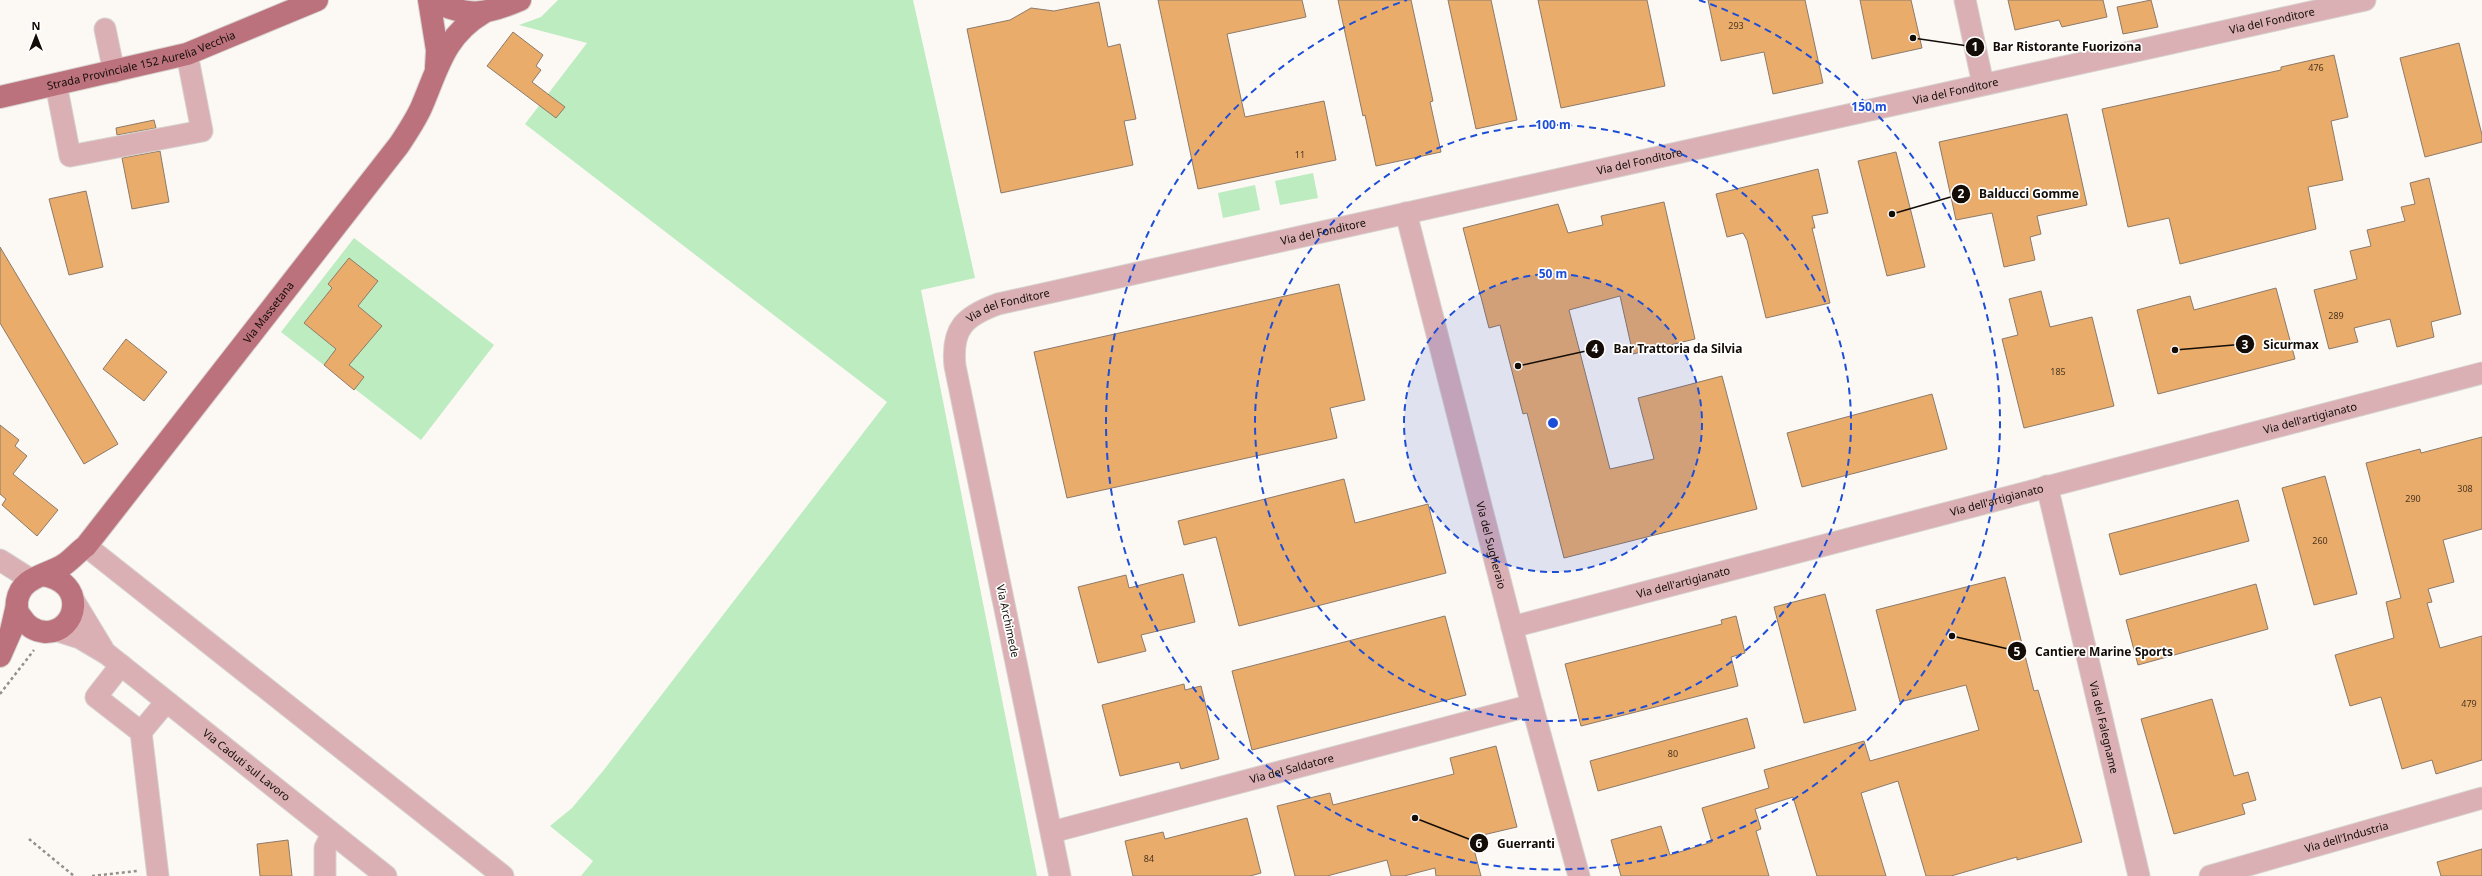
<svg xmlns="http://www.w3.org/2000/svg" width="2482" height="876" font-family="'Noto Sans',sans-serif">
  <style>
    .green { fill: #bcecc0 }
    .building { fill: #eaac6b; stroke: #8c7a69 }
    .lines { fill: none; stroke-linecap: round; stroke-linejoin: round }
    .minor-casing { stroke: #d7d2ce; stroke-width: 23 }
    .major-casing { stroke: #d7d2ce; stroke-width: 24 }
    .path { stroke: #958f8a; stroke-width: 2.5; stroke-dasharray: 3 3; stroke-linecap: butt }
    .minor { stroke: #dab0b5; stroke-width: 21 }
    .major { stroke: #bb727d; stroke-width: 22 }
    .ring { fill: none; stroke: #1d4ed8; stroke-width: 2; stroke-dasharray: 7 5 }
    .labels { text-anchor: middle; stroke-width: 3.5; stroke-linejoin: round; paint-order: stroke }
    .number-label { font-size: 9px; fill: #4a3520 }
    .street-label { font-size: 11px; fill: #140d07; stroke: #fff }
    .centre { fill: #1d4ed8; stroke: #fff; stroke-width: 2 }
    .ring-label { font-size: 12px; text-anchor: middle; font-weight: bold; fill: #1d4ed8; stroke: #fff; stroke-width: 3.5; stroke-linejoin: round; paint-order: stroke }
    .leader { fill: none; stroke: #140d07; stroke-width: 1.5 }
    .callout-dot { fill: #140d07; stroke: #fff; stroke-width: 1.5 }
    .mark-label { font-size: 12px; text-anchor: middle; font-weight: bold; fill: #fff }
    .callout-label { font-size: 12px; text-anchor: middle; font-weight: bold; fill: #140d07; stroke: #fff; stroke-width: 3.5; stroke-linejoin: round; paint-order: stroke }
  </style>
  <rect width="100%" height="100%" fill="#fcf8f4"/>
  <!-- green -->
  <path class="green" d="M558 0H913L975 278 921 290 1037 876H581L593 861 550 826 572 808 603 771 887 402 525 124 587 43 519 25 541 17Z
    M1313 173 1318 198 1280 205 1275 181Z
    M1255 185 1260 210 1223 218 1218 193Z
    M354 238 494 345 421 440 281 332Z"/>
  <!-- building -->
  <path class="building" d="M1158 0H1302L1306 17 1227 34 1245 117 1324 101 1336 160 1198 189Z
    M1338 0H1411L1433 101 1430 102 1441 152 1376 166 1365 115 1363 116Z
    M1448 0H1491L1517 120 1476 129Z
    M1538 0H1647L1665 86 1561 108Z
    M1708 0H1805L1823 83 1773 94 1764 52 1721 61Z
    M1860 0H1911L1922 48 1872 59Z
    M2008 0H2103L2107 17 2062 27 2059 20 2015 30Z
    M2151 0 2158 27 2123 34 2117 7Z
    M1099 2 1108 47 1120 44 1136 119 1124 121 1133 165 1001 193 967 29 1010 20 1031 8 1054 11Z
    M513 32 543 55 536 66 541 70 532 82 565 107 556 118 487 66Z
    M2459 43 2482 135V142L2425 157 2400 58Z
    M2334 55 2348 117 2331 121 2343 180 2308 187 2316 229 2180 264 2169 218 2128 227 2102 109 2281 70V67Z
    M2067 114 2087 205 2037 216 2041 234 2030 237 2035 260 2004 267 1992 213 1956 220 1939 142Z
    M154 120 156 128 117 135 116 128Z
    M160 151 169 202 132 209 122 158Z
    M1896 152 1925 267 1887 276 1858 161Z
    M1818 169 1828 213 1812 216 1815 228H1812L1830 303 1766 318 1747 240 1743 233 1727 237 1716 194Z
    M2429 178 2461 314 2431 322 2434 337 2397 347 2390 319 2354 328 2358 342 2329 349 2314 290 2357 279 2350 251 2371 246 2367 230 2405 221 2401 207 2415 204 2410 183Z
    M86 191 103 267 69 275 49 199Z
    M1664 202 1695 339 1633 354 1620 296 1569 310 1610 469 1654 459 1638 398 1722 376 1757 509 1564 558 1527 413 1523 414 1500 325 1489 328 1463 228 1558 204 1568 233 1603 225 1601 216Z
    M0 247 118 444 84 464 0 323Z
    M349 258 378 281 358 306 382 326 349 365 364 377 354 390 324 365 336 349 304 323 332 288 328 284Z
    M1339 284 1365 400 1330 408 1337 438 1067 498 1034 352Z
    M2276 288 2295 359 2158 394 2137 310 2190 296 2194 310Z
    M2041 291 2050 327 2092 317 2114 406 2024 428 2002 339 2018 335 2009 299Z
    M126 339 167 372 144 401 103 369Z
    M1932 394 1947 449 1802 487 1787 433Z
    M0 425 19 440 15 446 27 456 13 474 58 510 37 536 2 505 6 499 0 494Z
    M2482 437V529L2443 540 2454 582 2428 589 2432 602 2427 603 2440 648 2482 636V760L2436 774 2432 760 2402 769 2381 697 2350 706 2335 655 2394 638 2386 602 2401 598 2366 463 2420 449 2421 453Z
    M2325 476 2357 594 2314 605 2282 488Z
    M1344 479 1355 523 1428 504 1446 573 1239 626 1216 537 1184 545 1178 521Z
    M2238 500 2249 541 2120 575 2109 534Z
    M1183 574 1195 622 1141 635 1146 651 1098 663 1078 587 1126 575 1129 588Z
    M2005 577 2034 691 2038 690 2082 842 2017 860V857L1951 876H1926L1898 781 1861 793 1886 876H1817L1793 797 1755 809 1761 829 1756 831 1769 876H1621L1611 840 1661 826 1670 855 1712 842 1702 808 1769 788 1764 770 1864 741 1870 761 1979 730 1966 685 1900 702 1876 610Z
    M2256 584 2268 629 2138 665 2126 620Z
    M1825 594 1856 710 1804 723 1774 607Z
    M1445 616 1466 695 1252 750 1232 671Z
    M1736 616 1745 653 1731 657 1738 686 1581 726 1565 664 1722 624 1721 620Z
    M1184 684 1185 690 1201 686 1219 759 1181 769 1179 762 1120 776 1102 705Z
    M2212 699 2234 776 2248 772 2256 800 2242 804 2245 814 2174 834 2141 719Z
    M1747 718 1755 748 1598 791 1590 761Z
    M1496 746 1517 827 1483 835 1472 842 1481 876H1436L1435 868 1404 876H1391L1387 860 1327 876H1295L1277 806 1330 793 1333 805 1454 774 1450 758Z
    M1247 818 1261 873 1250 876H1133L1125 841 1163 832 1165 839Z
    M288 840 292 876H260L257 844Z
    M2482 849V876H2441L2437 862Z"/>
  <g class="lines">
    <defs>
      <g id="minor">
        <path d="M1965 0 1983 84"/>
        <path d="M105 29 114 72"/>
        <path d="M56 84 70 156 202 131 187 54"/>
        <path id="s1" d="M1406 213 1532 705 1579 876"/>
        <path id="s2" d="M2047 486 2139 876"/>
        <path d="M86 546 503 876"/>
        <path d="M0 560 30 579"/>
        <path d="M74 601 103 649"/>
        <path id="s3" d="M1512 627 2482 373"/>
        <path id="s4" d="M55 630 80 638 107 654 386 876"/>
        <path d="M121 665 96 697 141 732 158 876"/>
        <path d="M141 732 166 702"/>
        <path id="s5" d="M1052 832 1532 705"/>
        <path d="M325 876V848L332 834"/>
        <path id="s6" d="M1060 876 955 366C951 328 965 316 998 304L2365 0"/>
        <path id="s7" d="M2210 876 2482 798"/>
      </g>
      <g id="major">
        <path d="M429 0 437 50 436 68"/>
        <path d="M430 0C467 17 483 16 520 0"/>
        <path id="s8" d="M0 97 187 54 317 0"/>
        <path id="s9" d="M42 575C88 581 78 633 45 632 35 631 27 626 22 618 18 614 16 607 17 601 21 576 47 576 65 564 72 559 79 551 86 546L399 145C407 133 415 121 421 108 438 69 444 36 483 13"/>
        <path d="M0 656 11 631 17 605"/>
      </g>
    </defs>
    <!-- minor casing -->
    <use href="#minor" class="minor-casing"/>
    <!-- major casing -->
    <use href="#major" class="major-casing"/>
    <!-- path -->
    <path class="path" d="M0 694 34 650
      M29 839 74 876
      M92 876 137 871"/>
    <!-- minor -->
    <use href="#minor" class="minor"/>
    <!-- major -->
    <use href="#major" class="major"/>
  </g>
  <!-- distance rings -->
  <circle cx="1553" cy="423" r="149" fill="#1d4ed8" fill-opacity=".12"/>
  <g class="ring">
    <circle cx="1553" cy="423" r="149"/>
    <circle cx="1553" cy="423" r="298"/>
    <path d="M1699 0A447 447 0 1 1 1407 0"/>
  </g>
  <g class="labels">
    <!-- number labels -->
    <g class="number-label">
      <text x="1736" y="29">293</text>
      <text x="2316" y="71">476</text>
      <text x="1300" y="158">11</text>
      <text x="2336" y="319">289</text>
      <text x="2058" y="375">185</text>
      <text x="2465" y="492">308</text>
      <text x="2413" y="502">290</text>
      <text x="2320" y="544">260</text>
      <text x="2469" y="707">479</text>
      <text x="1673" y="757">80</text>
      <text x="1149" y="862">84</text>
    </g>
    <!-- street labels -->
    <g class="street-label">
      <text dy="4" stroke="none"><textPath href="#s6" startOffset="1910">Via del Fonditore</textPath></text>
      <text dy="4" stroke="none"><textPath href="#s8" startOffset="146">Strada Provinciale 152 Aurelia Vecchia</textPath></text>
      <text dy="4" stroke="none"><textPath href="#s6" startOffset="1586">Via del Fonditore</textPath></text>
      <text dy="4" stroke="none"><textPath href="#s6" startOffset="1262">Via del Fonditore</textPath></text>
      <text dy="4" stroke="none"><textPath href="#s6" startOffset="938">Via del Fonditore</textPath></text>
      <text dy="4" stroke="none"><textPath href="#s6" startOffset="614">Via del Fonditore</textPath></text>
      <text dy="4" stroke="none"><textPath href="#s9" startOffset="525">Via Massetana</textPath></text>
      <text dy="4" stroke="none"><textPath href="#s3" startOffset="825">Via dell'artigianato</textPath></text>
      <text dy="4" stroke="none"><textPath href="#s3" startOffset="501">Via dell'artigianato</textPath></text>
      <text dy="4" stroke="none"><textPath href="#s1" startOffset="343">Via del Sugheraio</textPath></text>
      <text dy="4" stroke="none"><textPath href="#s3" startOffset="177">Via dell'artigianato</textPath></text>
      <text transform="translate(1008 621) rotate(78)" y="4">Via Archimede</text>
      <text dy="4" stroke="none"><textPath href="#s2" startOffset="248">Via del Falegname</textPath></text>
      <text dy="4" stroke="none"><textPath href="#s4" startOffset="236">Via Caduti sul Lavoro</textPath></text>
      <text dy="4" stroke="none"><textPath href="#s5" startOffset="248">Via del Saldatore</textPath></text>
      <text dy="4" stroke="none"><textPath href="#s7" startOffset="142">Via dell'Industria</textPath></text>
    </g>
  </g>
  <circle cx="1553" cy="423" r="6" class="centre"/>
  <g class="ring-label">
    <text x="1869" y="111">150 m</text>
    <text x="1553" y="129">100 m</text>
    <text x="1553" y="278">50 m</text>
  </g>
  <!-- callouts -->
  <path class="leader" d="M1913 38L1975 47M1892 214L1961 194M2175 350L2245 344M1518 366L1595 349M1952 636L2017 651M1415 818L1479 843"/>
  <g class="callout-dot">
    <circle cx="1913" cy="38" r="4"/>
    <circle cx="1892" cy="214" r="4"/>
    <circle cx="2175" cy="350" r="4"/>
    <circle cx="1518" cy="366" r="4"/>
    <circle cx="1952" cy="636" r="4"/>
    <circle cx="1415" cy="818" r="4"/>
    <circle cx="1975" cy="47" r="10"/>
    <circle cx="1961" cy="194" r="10"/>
    <circle cx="2245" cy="344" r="10"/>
    <circle cx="1595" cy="349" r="10"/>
    <circle cx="2017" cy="651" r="10"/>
    <circle cx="1479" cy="843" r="10"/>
  </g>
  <g class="mark-label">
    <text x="1975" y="51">1</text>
    <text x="1961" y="198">2</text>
    <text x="2245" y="349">3</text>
    <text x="1595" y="353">4</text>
    <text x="2017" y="656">5</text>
    <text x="1479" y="848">6</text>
  </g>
  <g class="callout-label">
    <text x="2067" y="51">Bar Ristorante Fuorizona</text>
    <text x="2029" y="198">Balducci Gomme</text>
    <text x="2291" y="349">Sicurmax</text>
    <text x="1678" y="353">Bar Trattoria da Silvia</text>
    <text x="2104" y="656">Cantiere Marine Sports</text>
    <text x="1526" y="848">Guerranti</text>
  </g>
  <!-- north arrow -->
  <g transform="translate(36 36)" stroke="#ffffff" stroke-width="3" paint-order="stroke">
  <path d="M0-3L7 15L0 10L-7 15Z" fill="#140d07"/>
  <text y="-6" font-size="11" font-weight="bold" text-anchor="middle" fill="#140d07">N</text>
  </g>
</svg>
